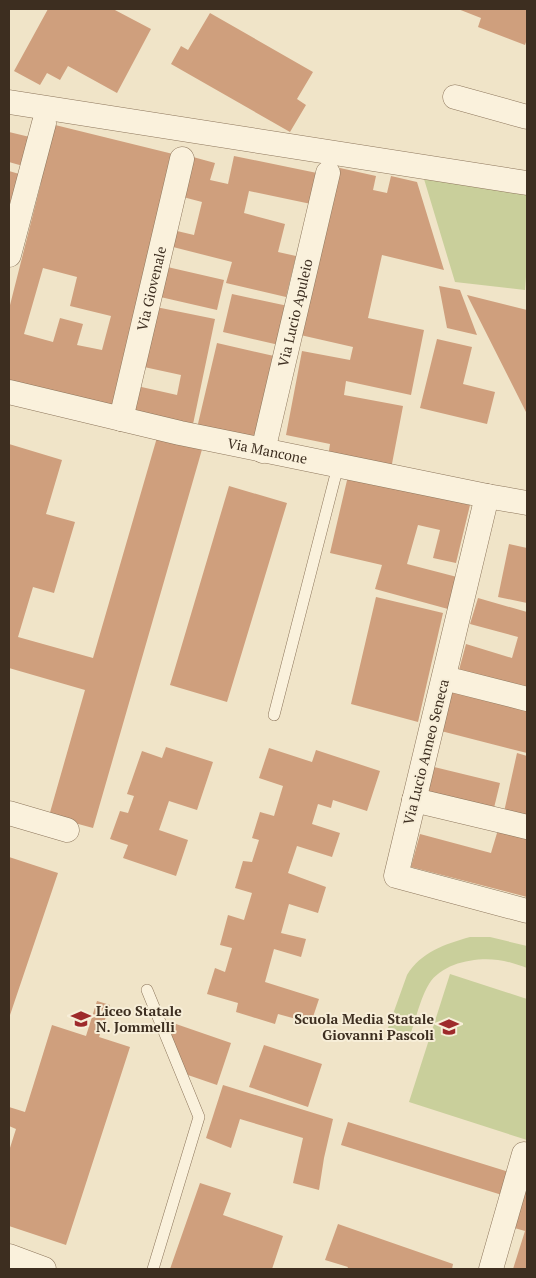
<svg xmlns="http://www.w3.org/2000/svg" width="536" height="1278" font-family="'PT Serif',serif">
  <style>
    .green { fill: #c9cf9b }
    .building { fill: #cf9f7d; fill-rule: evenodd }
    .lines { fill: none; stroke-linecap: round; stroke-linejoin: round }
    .lane-casing { stroke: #8d765c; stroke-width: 12 }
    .street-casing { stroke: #8d765c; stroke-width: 25 }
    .lane { stroke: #faf1dc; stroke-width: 11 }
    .street { stroke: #faf1dc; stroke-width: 24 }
    .labels { text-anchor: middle; stroke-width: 4; stroke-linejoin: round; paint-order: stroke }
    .street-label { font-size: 14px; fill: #3d2e20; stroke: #f7eed8 }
    .poi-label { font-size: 14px; font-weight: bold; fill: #3d2e20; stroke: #f7eed8; text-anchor: start }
  </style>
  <rect width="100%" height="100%" fill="#f0e4c8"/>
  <!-- green -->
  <path class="green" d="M424 179 527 190V264L525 290 455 282Z
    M470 937H490L527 946V968C518 965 508 961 498 960 475 957 442 963 429 984 420 999 416 1019 410 1035L388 1028 407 975C421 952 445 944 470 937Z
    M450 974 527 999V1140L409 1102Z"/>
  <!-- building -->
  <path class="building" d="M48 9H113L151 29 117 93 68 66 60 80 47 73 40 85 14 71Z
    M458 9H527V39L525 45 478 27 481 18Z
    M210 13 313 72 297 99 306 105 290 132 171 64 181 46 188 50Z
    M47 123 173 154 116 409 9 382V309L41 183 33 181ZM43 268 77 277 70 306 111 316 102 350 77 345 83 324 60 318 53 342 24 334Z
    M9 132 38 139 30 168 9 162Z
    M234 156 317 173 311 204 249 191 244 213 285 224 278 252 296 256 286 297 226 283 232 262 173 247 177 231 194 235 202 202 183 197 193 157 215 163 210 180 228 184Z
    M340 168 376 176 373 190 387 193 391 176 417 182 444 270 382 255 368 318 424 330 411 395 346 381 344 395 403 406 391 469 328 457 330 444 286 435 302 351 350 360 353 347 296 334 327 225Z
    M9 171 26 176 9 232Z
    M163 266 224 280 217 310 156 296Z
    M439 286 460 290 477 335 447 328Z
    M232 294 288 306 279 345 223 332Z
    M467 295 527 310V414Z
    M156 307 215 319 192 429 130 415 137 386 177 395 181 375 144 367Z
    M437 339 472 347 463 384 495 392 487 424 420 408Z
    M217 343 274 356 254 442 197 428Z
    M158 434 203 446 93 828 49 816 85 690 9 668V444L62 460 46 514 75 522 54 593 33 587 18 637 93 658Z
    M348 476 470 505 456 563 433 558 440 530 418 525 407 564 457 577 448 609 375 589 382 565 330 553Z
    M229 486 287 503 227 702 170 685Z
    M509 544 527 548V603L498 597Z
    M376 597 443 613 418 722 351 704Z
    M478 598 527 612V690L459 670 466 644 512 658 518 637 470 624Z
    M452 690 527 709V753L441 731Z
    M166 747 213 762 197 810 169 801 159 830 188 840 176 876 123 858 128 845 110 839 120 811 128 813 134 796 127 794 142 751 162 758Z
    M269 748 312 762 316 750 380 771 367 811 333 800 331 808 318 804 312 824 340 833 332 857 297 846 288 873 326 887 318 913 289 904 281 933 306 939 301 957 274 949 265 982 319 999 311 1023 278 1014 275 1024 236 1012 238 1003 207 994 215 968 225 972 232 948 220 945 228 915 244 920 252 893 235 888 243 861 252 862 259 840 252 838 260 812 274 816 283 786 259 778Z
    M517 753 527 756V817L504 812Z
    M430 766 500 783 493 812 423 795Z
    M500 823 527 830V897L411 867 420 834 491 853Z
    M9 857 58 873 9 1018Z
    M97 1001 110 1005 99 1037 130 1047 66 1245 9 1226V1151L16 1129 9 1126V1107L25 1112 52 1025 86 1036Z
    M176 1024 231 1043 217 1085 185 1074 170 1039Z
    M264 1045 322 1064 308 1107 249 1087Z
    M223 1085 333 1119 324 1158 319 1190 293 1183 303 1138 240 1119 231 1148 206 1138Z
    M348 1122 509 1172 502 1195 341 1145Z
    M527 1176V1269H513L525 1231 511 1227Z
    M200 1183 231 1193 223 1215 283 1236 272 1269H170Z
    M338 1224 453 1264 452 1269H347L348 1267 325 1260Z"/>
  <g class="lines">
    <defs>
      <path id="lane" d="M274 715 338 466
        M147 990 199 1117 153 1269"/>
      <g id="street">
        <path d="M455 97 527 117"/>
        <path d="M9 102 527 183"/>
        <path d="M9 255 44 123"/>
        <path id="s1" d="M9 392 180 433 487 496 527 503"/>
        <path id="s2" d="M121 419 182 159"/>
        <path id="s3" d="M263 451 328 173"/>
        <path d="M487 496 396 876 527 911"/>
        <path d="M444 678 527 699"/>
        <path d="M414 800 527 827"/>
        <path d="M9 813 67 830"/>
        <path d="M9 1256 44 1269"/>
        <path d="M491 1269 524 1154 527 1155"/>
      </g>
    </defs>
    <!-- lane casing -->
    <use href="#lane" class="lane-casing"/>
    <!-- street casing -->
    <use href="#street" class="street-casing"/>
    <!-- lane -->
    <use href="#lane" class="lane"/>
    <!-- street -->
    <use href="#street" class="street"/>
  </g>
  <!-- icons -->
  <defs>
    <symbol id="school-bare" viewBox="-9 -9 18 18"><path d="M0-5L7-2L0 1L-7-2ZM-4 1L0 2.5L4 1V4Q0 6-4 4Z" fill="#9e2a2b" stroke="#f7eed8" stroke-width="2.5" paint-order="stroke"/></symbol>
  </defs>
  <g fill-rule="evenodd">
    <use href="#school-bare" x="67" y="1005" width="28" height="28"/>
    <use href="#school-bare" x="435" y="1013" width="28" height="28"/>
  </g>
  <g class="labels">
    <!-- street labels -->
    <g class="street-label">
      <text dy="5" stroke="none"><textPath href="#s2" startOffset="134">Via Giovenale</textPath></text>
      <text dy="5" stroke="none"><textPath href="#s3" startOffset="142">Via Lucio Apuleio</textPath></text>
      <text dy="5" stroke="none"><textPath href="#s1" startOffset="265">Via Mancone</textPath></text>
      <text transform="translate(426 752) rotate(-76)" y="5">Via Lucio Anneo Seneca</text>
    </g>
    <!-- poi labels -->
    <g class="poi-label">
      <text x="96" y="1016">Liceo Statale<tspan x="96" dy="16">N. Jommelli</tspan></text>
      <text x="434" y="1024" text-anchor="end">Scuola Media Statale<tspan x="434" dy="16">Giovanni Pascoli</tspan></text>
    </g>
  </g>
  <!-- border -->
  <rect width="536" height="1278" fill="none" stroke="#3d2e20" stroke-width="20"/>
</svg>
